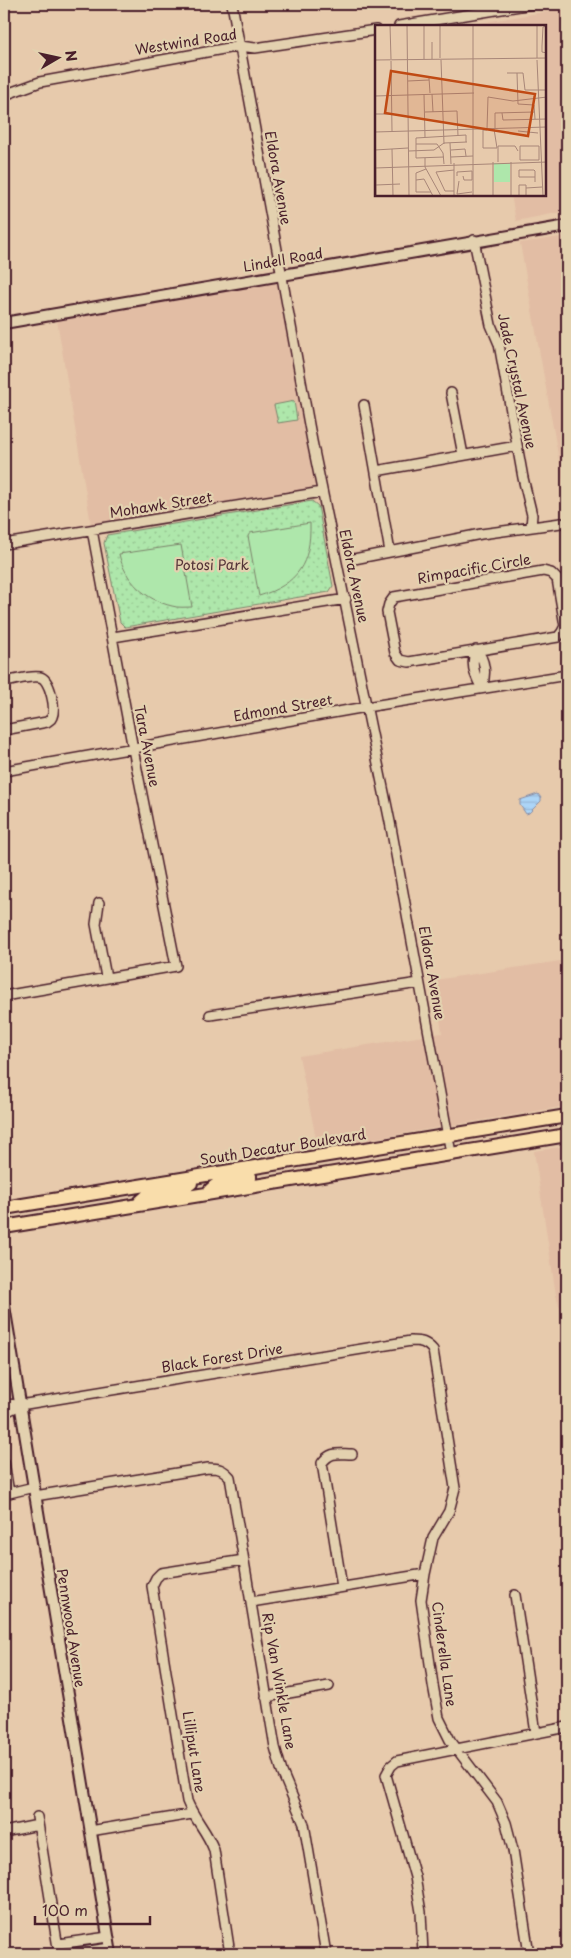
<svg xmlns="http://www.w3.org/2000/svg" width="571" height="1958" font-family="'Playpen Sans',sans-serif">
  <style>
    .built { fill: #e2bda4 }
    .park { fill: url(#park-dots); stroke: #7c836b }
    .garden { fill: #aee7ab; stroke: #7c836b }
    .water { fill: url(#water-rules); stroke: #858ca5 }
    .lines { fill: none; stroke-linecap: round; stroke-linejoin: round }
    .minor-casing { stroke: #4a1f2b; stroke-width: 12 }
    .tertiary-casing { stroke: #4a1f2b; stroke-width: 14 }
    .primary-casing { stroke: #4a1f2b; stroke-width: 16 }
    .minor { stroke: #e3d1af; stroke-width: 9 }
    .tertiary { stroke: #e3d1af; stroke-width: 10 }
    .primary { stroke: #f9ddab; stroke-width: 12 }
    .labels { text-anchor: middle; stroke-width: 4.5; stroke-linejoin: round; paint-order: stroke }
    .street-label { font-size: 14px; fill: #4a1f2b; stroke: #e3d1af }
    .park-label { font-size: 14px; fill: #543338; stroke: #e3d1af }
    .inset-road { fill: none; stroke: #a88678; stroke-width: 1 }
    .view { fill: #c04a14; fill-opacity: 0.15; stroke: #c04a14; stroke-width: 2.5 }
    .inset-edge { fill: none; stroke: #4a1f2b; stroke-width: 2.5 }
  </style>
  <defs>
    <pattern id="park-dots" width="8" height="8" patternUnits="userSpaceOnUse" patternTransform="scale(1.25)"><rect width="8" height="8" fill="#aee7ab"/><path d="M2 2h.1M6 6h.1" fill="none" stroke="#97c693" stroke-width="1.8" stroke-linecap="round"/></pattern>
    <pattern id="water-rules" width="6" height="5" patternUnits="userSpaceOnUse" patternTransform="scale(1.25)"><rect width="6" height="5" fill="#acd5f7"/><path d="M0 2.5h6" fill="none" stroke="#96b6d4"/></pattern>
  </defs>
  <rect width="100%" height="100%" fill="#e7caac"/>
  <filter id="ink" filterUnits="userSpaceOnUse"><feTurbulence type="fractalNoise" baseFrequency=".02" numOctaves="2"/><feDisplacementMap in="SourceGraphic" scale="10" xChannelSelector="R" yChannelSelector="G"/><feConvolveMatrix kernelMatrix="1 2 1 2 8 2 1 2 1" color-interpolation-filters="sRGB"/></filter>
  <g filter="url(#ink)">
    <!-- built -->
    <path class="built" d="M567 8V211L516 221 511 195H545V26H480V23Z
      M567 236V505L520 243Z
      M281 274 322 492 92 530 56 314Z
      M567 960V1106L318 1148 299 1056 442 1033 435 980Z
      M567 1146V1329L556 1295 534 1151Z"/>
    <!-- park -->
    <path class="park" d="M294 401 297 420 278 423 274 405Z
      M312 501 318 506 333 586 329 592 125 627 120 622 104 543 107 535Z"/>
    <!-- garden -->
    <path class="garden" d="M310 523C311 563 298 584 259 596L248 536 250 533Z
      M181 545 192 607C186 607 178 608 172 606 146 600 125 581 119 554Z"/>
    <!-- water -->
    <path class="water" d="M538 794 541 798V801L529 813 526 814 520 805V800Z"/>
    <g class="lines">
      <defs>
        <path id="minor" d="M232 4 312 441 390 822 451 1153
          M399 26 532 4
          M4 95 40 82 240 46 255 48 376 30
          M474 240 491 325 499 344 523 478 532 515 531 527
          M451 393 463 455
          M364 405 390 552
          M376 471 517 446
          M4 544 322 492
          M354 559 481 534 561 523
          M543 571 551 573 557 579 565 626 562 632 558 637 409 662 400 660 395 653 387 612 389 604 394 597Z
          M113 637 346 599
          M476 650C486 660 486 675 482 688 475 677 470 663 476 650Z
          M4 682C14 681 29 675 40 677 50 679 56 708 52 717 51 720 49 720 47 722L4 730
          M4 771 366 707 567 675
          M99 903 96 924 106 977
          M4 996 176 966 133 749 92 530
          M210 1015 419 983
          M4 1404 20 1405 411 1341C421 1341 426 1342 433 1350L455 1488 449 1511 433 1538 425 1574 421 1600 433 1685 439 1718 450 1740 497 1802 506 1823 513 1850 529 1954
          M4 1413 20 1405
          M4 1462 9 1493 34 1487
          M35 1496 208 1468C219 1468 223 1469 230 1477L275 1747 282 1772 304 1824 326 1954
          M342 1587 322 1463C331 1451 338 1454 352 1454
          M515 1595 536 1733
          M251 1602 425 1574
          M266 1697 329 1686
          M37 1817 59 1954
          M90 1831 192 1814
          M4 1832 38 1825
          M58 1944 108 1937
          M69 1954 110 1948
          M230 1954 214 1850C207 1831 194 1819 187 1801L152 1586 156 1578 161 1573 244 1560
          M423 1954 421 1912 415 1877 386 1775 391 1766 397 1761 567 1727"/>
        <path id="tertiary" d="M4 323 567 226
          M4 1306 111 1954"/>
        <path id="primary" d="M207 1194C218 1179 233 1179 250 1176
          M140 1202 148 1195 187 1186 191 1183V1179
          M4 1208 567 1116
          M4 1227 567 1135"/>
      </defs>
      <!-- minor casing -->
      <use href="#minor" class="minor-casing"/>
      <!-- tertiary casing -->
      <use href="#tertiary" class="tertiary-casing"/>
      <!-- primary casing -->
      <use href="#primary" class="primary-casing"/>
      <!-- minor -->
      <use href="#minor" class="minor"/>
      <!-- tertiary -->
      <use href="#tertiary" class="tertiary"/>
      <!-- primary -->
      <use href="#primary" class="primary"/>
    </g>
  </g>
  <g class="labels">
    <!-- street labels -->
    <g class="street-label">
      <text transform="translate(186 42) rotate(-9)" y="5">Westwind Road</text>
      <text transform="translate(278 178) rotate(80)" y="5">Eldora Avenue</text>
      <text transform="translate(283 260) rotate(-10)" y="5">Lindell Road</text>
      <text transform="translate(517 381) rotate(78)" y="5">Jade Crystal Avenue</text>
      <text transform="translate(161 505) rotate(-9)" y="5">Mohawk Street</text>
      <text transform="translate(474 569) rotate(-10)" y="5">Rimpacific Circle</text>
      <text transform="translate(354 576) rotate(78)" y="5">Eldora Avenue</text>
      <text transform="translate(283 708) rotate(-10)" y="5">Edmond Street</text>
      <text transform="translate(147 746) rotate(79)" y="5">Tara Avenue</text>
      <text transform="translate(432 973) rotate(80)" y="5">Eldora Avenue</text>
      <text transform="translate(283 1147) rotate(-9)" y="5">South Decatur Boulevard</text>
      <text transform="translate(222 1358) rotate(-9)" y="5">Black Forest Drive</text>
      <text transform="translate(71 1628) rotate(81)" y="5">Pennwood Avenue</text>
      <text transform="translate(444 1654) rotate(82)" y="5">Cinderella Lane</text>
      <text transform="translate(279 1681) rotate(80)" y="5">Rip Van Winkle Lane</text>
      <text transform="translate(194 1752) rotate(81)" y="5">Lilliput Lane</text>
    </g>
    <!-- park labels -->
    <g class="park-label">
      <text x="212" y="570">Potosi Park</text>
    </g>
  </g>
  <!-- overview -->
  <g transform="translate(375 25)">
    <rect width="171" height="171" fill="#e7caac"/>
    <path d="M119 138H135V157H119Z" fill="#aee7ab"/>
    <path class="inset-road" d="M15 0 16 34M32 0 34 171M49 0V34M65 0V33M98 0V171M172 1 168 2 167 21V27L172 28M57 17V34M162 33V0M0 35 172 33M66 35 69 119M162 35 168 171M16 36 17 106M132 48H148L150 65H172M142 48 143 79 159 80 160 94M54 53 55 68M33 56 54 55M0 69 1 171M57 69 58 87M49 70 50 112M0 71 99 68M50 87 82 86 83 111M127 88 128 95 172 94M0 89H17M120 103V88L160 87M112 104 113 72 138 76 172 72M112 105H108V123H122L119 104M143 106 163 108M0 107 172 102M75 118 76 139M41 119H62L68 128 69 139M145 121H164V135H145ZM17 124 18 171M0 125 33 123M76 125 90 124 91 131M34 126 59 125 69 118 92 117M69 132 41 133V113L91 110V117M76 132 98 131M50 133V142L66 171M123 137V121H140L143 126M136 137V171M0 143 172 137M51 144 41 148V167H56M79 145 61 147 70 166H79M82 151V147L97 146V155H89L88 151M160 152H144V145H159L160 146V157M41 155 49 154 58 171M84 156 82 169 97 167M1 160 25 159M151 163 167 162M79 171V138M118 171V137M144 171V160H151V171"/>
    <path class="view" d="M16 46 160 69 153 111 10 88Z"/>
    <rect width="171" height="171" class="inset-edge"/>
  </g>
  <!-- margin -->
  <rect width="571" height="1958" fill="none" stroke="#e3d1af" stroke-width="20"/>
  <rect x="10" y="10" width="551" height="1938" fill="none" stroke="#4a1f2b" stroke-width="2" filter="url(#ink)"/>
  <!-- north arrow -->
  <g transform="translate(58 58) rotate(81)" stroke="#e3d1af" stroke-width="4" paint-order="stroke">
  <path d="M0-4L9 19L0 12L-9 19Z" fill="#4a1f2b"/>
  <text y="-8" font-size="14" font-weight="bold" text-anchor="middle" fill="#4a1f2b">N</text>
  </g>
  <!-- scale -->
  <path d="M35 1916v8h115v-8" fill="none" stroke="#4a1f2b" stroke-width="2.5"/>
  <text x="42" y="1916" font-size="15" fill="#4a1f2b" stroke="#e3d1af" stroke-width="4" paint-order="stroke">100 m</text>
</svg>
